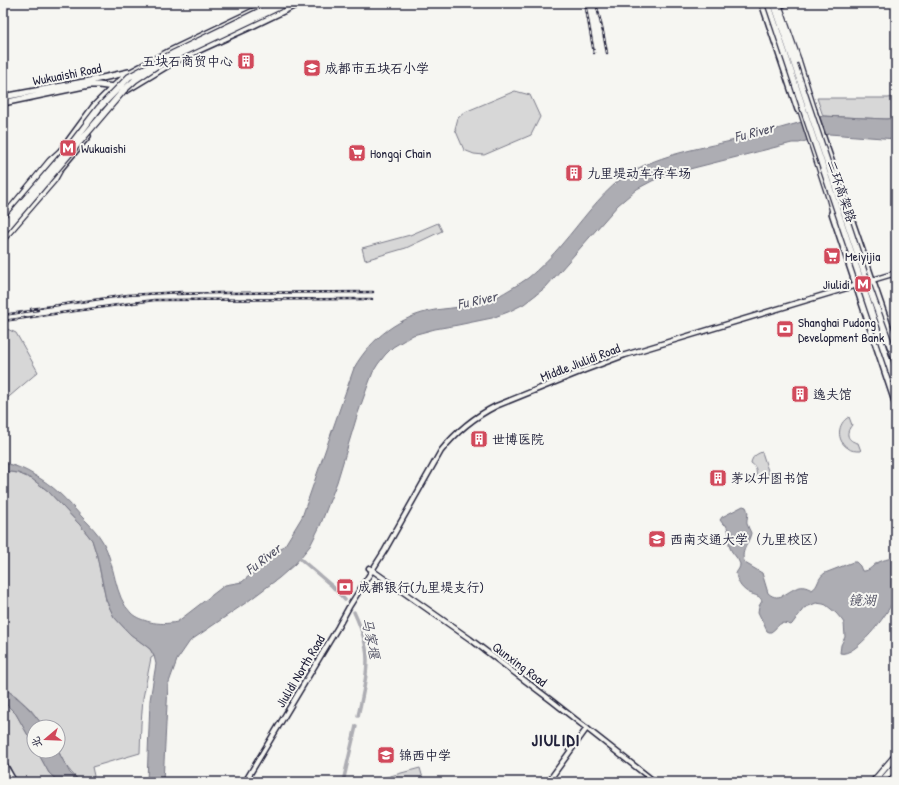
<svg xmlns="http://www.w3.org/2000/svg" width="899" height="785" font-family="'Patrick Hand','LXGW WenKai TC',sans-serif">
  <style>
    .green { fill: #d7d7d7; stroke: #7c7c89 }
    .water { fill: #adadb3; stroke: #757583 }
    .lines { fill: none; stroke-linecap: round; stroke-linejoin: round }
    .canal { stroke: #adadb3; stroke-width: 3.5 }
    .tertiary-casing { stroke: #22223b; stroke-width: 7 }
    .secondary-casing { stroke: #22223b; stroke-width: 8 }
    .primary-casing { stroke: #22223b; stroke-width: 8 }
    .trunk-casing { stroke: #22223b; stroke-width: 8 }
    .tertiary { stroke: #f6f6f2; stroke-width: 4 }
    .secondary { stroke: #f6f6f2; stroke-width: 5 }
    .primary { stroke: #f6f6f2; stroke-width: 5.5 }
    .trunk { stroke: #f6f6f2; stroke-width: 5.5 }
    .rail-casing { stroke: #22223b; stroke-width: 2.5 }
    .rail { stroke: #f6f6f2; stroke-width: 1; stroke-dasharray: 3; stroke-linecap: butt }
    .trunk-bridge-casing { stroke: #22223b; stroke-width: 8; stroke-linecap: butt }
    .trunk-bridge { stroke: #f6f6f2; stroke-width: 5.5 }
    .labels { text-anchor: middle; stroke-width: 4; stroke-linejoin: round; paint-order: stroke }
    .poi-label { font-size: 13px; fill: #22223b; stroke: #f6f6f2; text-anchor: start }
    .street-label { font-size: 13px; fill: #22223b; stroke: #f6f6f2 }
    .water-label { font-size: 14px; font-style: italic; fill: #535365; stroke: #f6f6f2 }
    .district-label { font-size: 17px; font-weight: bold; letter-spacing: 1px; fill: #22223b; stroke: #f6f6f2 }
  </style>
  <rect width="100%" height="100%" fill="#f6f6f2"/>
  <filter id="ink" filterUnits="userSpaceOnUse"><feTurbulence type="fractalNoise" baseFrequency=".025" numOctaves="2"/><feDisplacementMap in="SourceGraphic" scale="8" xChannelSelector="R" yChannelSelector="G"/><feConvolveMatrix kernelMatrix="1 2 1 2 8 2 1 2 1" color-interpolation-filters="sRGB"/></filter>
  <g filter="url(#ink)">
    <!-- green -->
    <path class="green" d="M515 91 530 95 540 117 531 135 484 155 474 154 464 150 455 129 458 118 465 112Z
      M896 97V118L886 119 823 116 817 98H888Z
      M438 223 442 231 406 248 365 260 362 248 410 235Z
      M3 328H5L16 333 38 372 3 402Z
      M849 417 852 425C845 433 847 441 858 443L861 451H860C855 451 851 451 848 448 836 441 837 423 849 417Z
      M762 452 770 477C765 480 761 479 756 476 757 471 756 466 751 463 752 457 756 454 762 452Z
      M3 471 18 473 32 479 48 491 80 525 92 540 97 556 106 600 114 617 130 634 150 649 154 656 151 658 143 698 141 724 140 753 92 767 94 776 89 782H81C72 774 63 764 59 752 56 746 58 734 58 727H44L31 710 16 696 3 688Z
      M3 701 16 714 34 746V751H37L49 773 59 782H16L9 765 3 759Z
      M420 768 424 782H368Z"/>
    <!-- water -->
    <path class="water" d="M823 116 886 119 896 118V139L829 134 799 143H792L666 175 652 181 637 189 618 205 546 287 524 304 508 312 492 318 458 325 435 329 413 335 393 347 385 355 378 364 373 372 367 388 357 416 337 482 320 526 310 546 295 564 279 578 247 602 190 641 177 660 168 685 163 782H147L150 700 156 664 154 656 150 649 130 634 114 617 106 600 97 556 92 540 80 525 48 491 32 479 18 473 3 471V463C14 465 25 469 34 475 53 485 68 501 82 517 90 525 98 533 103 542 115 563 114 597 131 613 136 618 143 620 150 622 159 624 168 624 177 622L225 585 242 582 285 545 302 517 354 368C371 338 400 316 435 310 456 307 477 307 497 297 507 291 518 285 528 278 539 269 553 255 562 244 581 222 598 197 621 179 653 155 698 149 735 140 765 133 794 124 823 116Z
      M743 506 746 507C750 514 746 518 747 524 748 527 750 530 751 533 749 544 739 552 745 563L762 573 768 593C780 604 788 589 800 587 804 586 808 588 812 590 819 586 817 578 825 573L853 562H856L860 566 862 571C870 572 873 564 879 562 883 560 888 559 892 558 898 571 897 587 893 601 888 614 855 658 840 653L841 645 845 637 844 623 842 620 836 613 826 605 823 604 816 603 804 608 792 624 791 625C778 620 780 626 771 632H769L767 631 758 612 759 606 762 601C760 596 757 596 752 594 743 591 737 583 736 573 738 570 740 568 740 564 738 557 732 554 730 548 727 539 731 534 726 525L723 524 720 520 722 517Z
      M3 688C21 699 31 710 44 727H34V746L16 714 3 701Z
      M37 751H58L70 773 81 782H59L49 773Z"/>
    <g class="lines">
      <!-- canal -->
      <path class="canal" d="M297 556 332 586 345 600
        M354 612C360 625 367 645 367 660 367 679 362 698 358 716
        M343 782 356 726"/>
      <defs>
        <path id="tertiary" d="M777 7 787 3
          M869 281 896 273
          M369 568 470 639 552 701 655 782
          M245 782 338 627 349 607 385 550 441 451C456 432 474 417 496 406L585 370 625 355 857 285
          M548 782 587 728"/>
        <path id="secondary" d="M762 3 798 110
          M127 90 175 61 252 26 300 3
          M3 97 89 81 129 72
          M3 103 89 85H99L114 87
          M813 108 896 349
          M56 174 88 136
          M43 175 61 151 94 106 113 87 129 73 170 51 270 3
          M832 213 896 405
          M3 763 14 782
          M3 772 9 782"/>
        <path id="primary" d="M873 782 896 755
          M881 782 896 765"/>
        <path id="trunk" d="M798 60 814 111
          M785 61 830 200 834 215
          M3 218 50 161 61 151
          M3 239 54 180 59 171"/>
      </defs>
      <!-- tertiary casing -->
      <use href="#tertiary" class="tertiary-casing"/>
      <!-- secondary casing -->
      <use href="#secondary" class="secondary-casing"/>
      <!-- primary casing -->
      <use href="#primary" class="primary-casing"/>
      <!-- trunk casing -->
      <use href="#trunk" class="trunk-casing"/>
      <!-- tertiary -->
      <use href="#tertiary" class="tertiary"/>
      <!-- secondary -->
      <use href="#secondary" class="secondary"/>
      <!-- primary -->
      <use href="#primary" class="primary"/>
      <!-- trunk -->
      <use href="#trunk" class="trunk"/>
      <defs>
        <path id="rail" d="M585 3 594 53
          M596 3 603 32 607 53
          M177 294 218 293 373 292
          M31 309 128 295 182 292
          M3 315 38 310
          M3 321 154 300 372 299"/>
      </defs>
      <!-- rail casing -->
      <use href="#rail" class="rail-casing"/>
      <!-- rail -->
      <use href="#rail" class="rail"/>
      <defs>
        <path id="trunk-bridge" d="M768 3 896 386
          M774 3 869 287 896 362
          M778 3 798 60
          M3 225 63 155 99 108 129 77 174 53 275 4
          M3 232 111 105 124 90 135 80 159 64 287 3"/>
      </defs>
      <!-- trunk-bridge casing -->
      <use href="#trunk-bridge" class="trunk-bridge-casing"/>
      <!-- trunk-bridge -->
      <use href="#trunk-bridge" class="trunk-bridge"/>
    </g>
  </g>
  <!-- icons -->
  <defs>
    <symbol id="building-square" viewBox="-11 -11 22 22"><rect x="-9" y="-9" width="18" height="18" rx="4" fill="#d1495b" stroke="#f6f6f2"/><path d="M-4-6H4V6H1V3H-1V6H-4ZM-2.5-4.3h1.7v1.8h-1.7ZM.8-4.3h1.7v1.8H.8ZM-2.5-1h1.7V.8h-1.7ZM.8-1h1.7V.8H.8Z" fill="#fff"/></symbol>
    <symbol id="school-square" viewBox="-11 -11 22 22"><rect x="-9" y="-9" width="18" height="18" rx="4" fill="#d1495b" stroke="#f6f6f2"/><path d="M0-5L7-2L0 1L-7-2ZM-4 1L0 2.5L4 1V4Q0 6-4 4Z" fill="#fff"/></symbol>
    <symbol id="metro-square" viewBox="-11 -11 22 22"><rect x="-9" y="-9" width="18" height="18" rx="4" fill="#d1495b" stroke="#f6f6f2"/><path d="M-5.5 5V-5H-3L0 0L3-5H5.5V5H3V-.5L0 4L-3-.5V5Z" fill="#fff"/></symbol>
    <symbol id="supermarket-square" viewBox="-11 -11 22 22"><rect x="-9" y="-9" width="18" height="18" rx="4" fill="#d1495b" stroke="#f6f6f2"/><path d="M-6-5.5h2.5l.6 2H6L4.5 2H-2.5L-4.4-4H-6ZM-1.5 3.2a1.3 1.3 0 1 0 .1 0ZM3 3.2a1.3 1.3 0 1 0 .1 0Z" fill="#fff"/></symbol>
    <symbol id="bank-square" viewBox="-11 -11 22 22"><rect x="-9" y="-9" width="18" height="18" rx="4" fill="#d1495b" stroke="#f6f6f2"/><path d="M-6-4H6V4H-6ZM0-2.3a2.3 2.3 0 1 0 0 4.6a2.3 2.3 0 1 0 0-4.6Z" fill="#fff"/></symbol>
    <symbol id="university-square" viewBox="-11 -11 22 22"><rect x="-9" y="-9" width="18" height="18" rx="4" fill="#d1495b" stroke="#f6f6f2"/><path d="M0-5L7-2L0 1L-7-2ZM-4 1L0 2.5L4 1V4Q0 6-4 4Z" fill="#fff"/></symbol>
  </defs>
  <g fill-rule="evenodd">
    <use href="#building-square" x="236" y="51" width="20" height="20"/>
    <use href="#school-square" x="302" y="58" width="20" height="20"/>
    <use href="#metro-square" x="58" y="138" width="20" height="20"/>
    <use href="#supermarket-square" x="347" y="143" width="20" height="20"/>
    <use href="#building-square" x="564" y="163" width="20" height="20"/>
    <use href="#supermarket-square" x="822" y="246" width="20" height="20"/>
    <use href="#metro-square" x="853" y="274" width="20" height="20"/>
    <use href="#bank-square" x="775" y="319" width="20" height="20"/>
    <use href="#building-square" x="790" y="384" width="20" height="20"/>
    <use href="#building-square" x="469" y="429" width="20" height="20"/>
    <use href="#building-square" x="708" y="468" width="20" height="20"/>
    <use href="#university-square" x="647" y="529" width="20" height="20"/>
    <use href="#bank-square" x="335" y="577" width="20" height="20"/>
    <use href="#school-square" x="376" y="745" width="20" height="20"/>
  </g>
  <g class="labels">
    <!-- poi labels -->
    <g class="poi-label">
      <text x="233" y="66" text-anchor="end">五块石商贸中心</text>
      <text x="325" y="73">成都市五块石小学</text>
      <text x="81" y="153">Wukuaishi</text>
      <text x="370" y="158">Hongqi Chain</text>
      <text x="587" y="178">九里堤动车存车场</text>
      <text x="845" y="261">Meiyijia</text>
      <text x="850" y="289" text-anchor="end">Jiulidi</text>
      <text x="798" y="327">Shanghai Pudong<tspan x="798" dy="15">Development Bank</tspan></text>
      <text x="813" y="399">逸夫馆</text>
      <text x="492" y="444">世博医院</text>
      <text x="731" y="483">茅以升图书馆</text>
      <text x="670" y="544">西南交通大学（九里校区）</text>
      <text x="358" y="592">成都银行(九里堤支行)</text>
      <text x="399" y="760">锦西中学</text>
    </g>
    <!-- street labels -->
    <g class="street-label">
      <text transform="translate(67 74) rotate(-11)" y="5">Wukuaishi Road</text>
      <text transform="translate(842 191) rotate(71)" y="5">二环高架路</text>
      <text transform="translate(580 362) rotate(-21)" y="5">Middle Jiulidi Road</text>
      <text transform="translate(520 664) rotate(37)" y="5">Qunxing Road</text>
      <text transform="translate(300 671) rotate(-59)" y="5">Jiulidi North Road</text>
    </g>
    <!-- water labels -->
    <g class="water-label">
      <text transform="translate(754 132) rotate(-14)" y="5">Fu River</text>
      <text transform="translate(477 300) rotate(-12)" y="5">Fu River</text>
      <text transform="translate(263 559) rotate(-38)" y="5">Fu River</text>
      <text x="862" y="605">镜湖</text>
      <text transform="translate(371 638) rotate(78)" y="5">马家堰</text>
    </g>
    <!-- district labels -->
    <g class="district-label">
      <text x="556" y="746">JIULIDI</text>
    </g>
  </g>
  <!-- margin -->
  <rect width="899" height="785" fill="none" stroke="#f6f6f2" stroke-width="16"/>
  <rect x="8" y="8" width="883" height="769" fill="none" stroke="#22223b" stroke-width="1.5" filter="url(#ink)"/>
  <!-- north arrow -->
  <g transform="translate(46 739) rotate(251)"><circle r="19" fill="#f6f6f2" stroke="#a1a1a9"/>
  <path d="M0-3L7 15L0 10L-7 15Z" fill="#d1495b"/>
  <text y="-6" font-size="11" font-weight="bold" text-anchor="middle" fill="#22223b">北</text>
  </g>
</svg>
